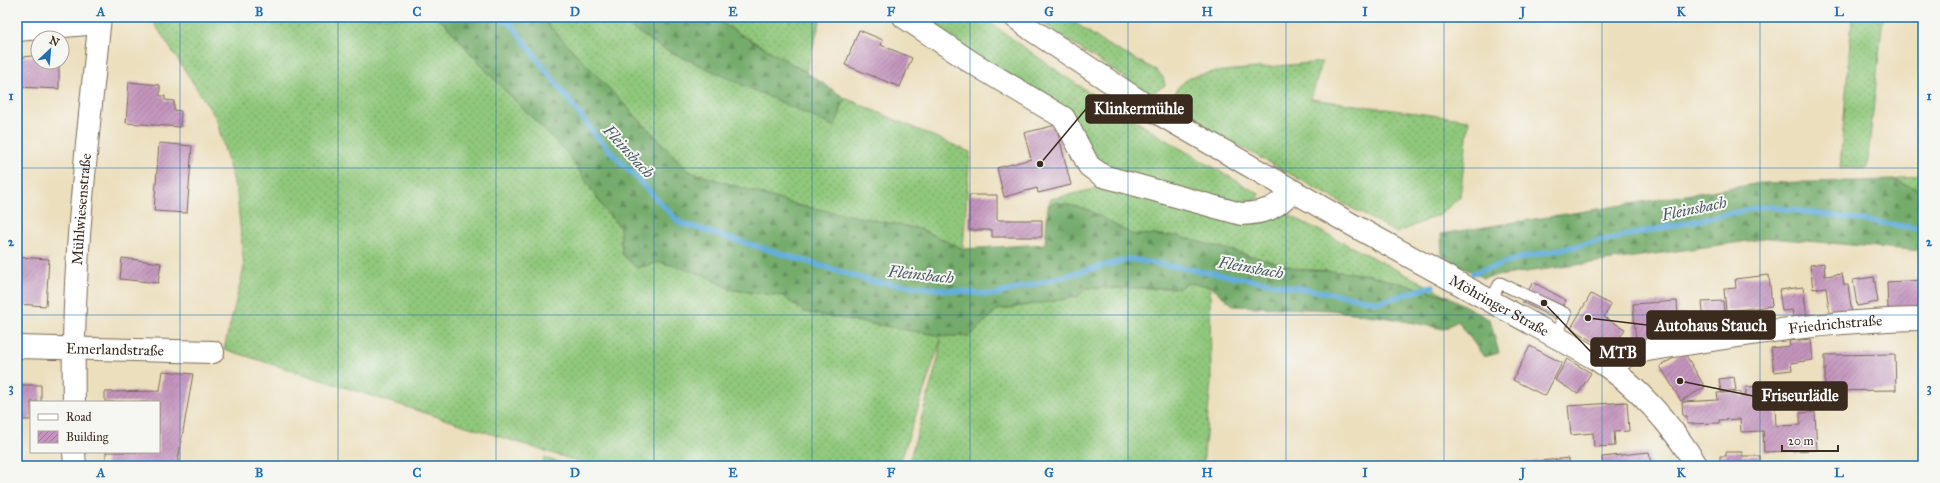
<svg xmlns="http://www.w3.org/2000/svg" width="1940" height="483" font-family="'IM FELL Great Primer',serif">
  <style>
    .grass { fill: url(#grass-dots); stroke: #66794d }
    .forest { fill: url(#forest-firs); stroke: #586b45 }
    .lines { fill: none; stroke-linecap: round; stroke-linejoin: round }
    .stream { stroke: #64aedc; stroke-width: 5.5 }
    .building { fill: url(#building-hatch) }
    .service-casing { stroke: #796956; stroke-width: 13 }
    .minor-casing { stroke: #796956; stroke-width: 24 }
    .secondary-casing { stroke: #796956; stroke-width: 24 }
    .service { stroke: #fff; stroke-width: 11 }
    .minor { stroke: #fff; stroke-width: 22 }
    .secondary { stroke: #fff; stroke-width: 22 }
    .grid { fill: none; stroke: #1f6fb2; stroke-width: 1; stroke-opacity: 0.55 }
    .labels { text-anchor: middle; stroke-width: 4; stroke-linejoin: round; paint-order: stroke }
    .street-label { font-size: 15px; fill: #3b2a1e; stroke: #f6f6f2 }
    .water-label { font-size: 16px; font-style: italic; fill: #495860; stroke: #f6f6f2 }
    .leader { fill: none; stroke: #3b2a1e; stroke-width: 1.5 }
    .callout-dot { fill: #3b2a1e; stroke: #f6f6f2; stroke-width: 1.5 }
    .callout { fill: #3b2a1e; stroke: #3b2a1e; stroke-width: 1.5 }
    .callout-label { font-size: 16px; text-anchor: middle; font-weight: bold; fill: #fff }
    .neatline { fill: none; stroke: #1f6fb2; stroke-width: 1.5 }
    .grid-label { font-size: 13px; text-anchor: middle; font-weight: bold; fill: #1f6fb2 }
  </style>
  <defs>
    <pattern id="grass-dots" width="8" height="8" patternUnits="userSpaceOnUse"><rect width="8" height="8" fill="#90c87c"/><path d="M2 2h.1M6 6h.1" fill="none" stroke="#77a365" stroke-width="1.8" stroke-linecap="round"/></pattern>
    <pattern id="forest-firs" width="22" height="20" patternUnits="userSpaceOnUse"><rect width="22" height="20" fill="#74ac6c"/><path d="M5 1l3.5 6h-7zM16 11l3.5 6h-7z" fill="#608c58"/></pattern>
    <pattern id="building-hatch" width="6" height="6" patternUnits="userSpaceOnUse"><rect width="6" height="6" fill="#c394bd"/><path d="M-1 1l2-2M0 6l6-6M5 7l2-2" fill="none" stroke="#a07999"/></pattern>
  </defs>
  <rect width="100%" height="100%" fill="#f6f6f2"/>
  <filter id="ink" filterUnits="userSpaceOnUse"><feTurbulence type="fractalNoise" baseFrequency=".025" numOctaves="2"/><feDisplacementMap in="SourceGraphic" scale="8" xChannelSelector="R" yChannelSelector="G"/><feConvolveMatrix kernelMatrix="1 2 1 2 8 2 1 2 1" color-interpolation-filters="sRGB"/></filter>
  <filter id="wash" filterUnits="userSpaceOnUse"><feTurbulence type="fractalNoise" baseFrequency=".012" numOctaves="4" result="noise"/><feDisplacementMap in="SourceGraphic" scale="16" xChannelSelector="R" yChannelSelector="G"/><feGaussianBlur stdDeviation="0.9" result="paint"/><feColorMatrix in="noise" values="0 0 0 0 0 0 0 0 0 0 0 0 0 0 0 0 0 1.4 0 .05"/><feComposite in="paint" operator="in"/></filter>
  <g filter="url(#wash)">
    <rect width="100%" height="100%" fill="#ecdfbe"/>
    <!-- grass -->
    <path class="grass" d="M150 17H436L446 25 491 76 568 154 607 213 620 227 622 254 637 268 660 262 702 274 732 290 783 296 804 312 942 336H969L997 310 1078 297 1086 288H1179L1187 283 1210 286 1211 382 1203 466H908L938 359 941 339 899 466H592L224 349 244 268 237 194 216 118Z
      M541 17H615L662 48 835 126 845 98 970 152 963 249 920 229 797 205 688 171Z
      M711 17H821L806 72Z
      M913 17H982L1067 78 1166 140 1259 194 1255 201 1245 203 1114 172 1098 162 1072 118Z
      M1035 17H1067L1106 44 1156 70 1163 77 1165 85 1151 95 1067 40Z
      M1852 17H1883L1867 168H1840Z
      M1322 62 1311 99 1469 120 1460 197 1442 213 1397 233 1174 110 1171 101 1178 87 1190 77 1213 72Z
      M1923 174V192L1895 180Z
      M1107 186 1291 216 1448 296 1365 274 1299 269 1178 236 1131 235 1087 209 1057 203 1048 206 1051 199Z
      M544 458 570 466H542Z"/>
    <!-- forest -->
    <path class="forest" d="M436 17H541L688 171 797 205 920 229 963 249 1045 244 1048 206 1056 202 1087 209 1131 234 1178 236 1299 269 1365 274 1448 296 1490 320 1499 353 1484 357 1458 321 1444 329 1389 318 1331 310 1234 306 1210 286 1187 283 1179 288H1086L1078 297 997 310 969 336H942L804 312 783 296 732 290 702 274 660 262 637 268 622 254 620 227 607 213 568 154 491 76 446 25Z
      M615 17H711L806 72 845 98 835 127 662 48Z
      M1895 180 1923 192V251L1770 238 1483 278 1442 256 1441 234 1761 183Z"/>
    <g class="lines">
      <!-- stream -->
      <path class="stream" d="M498 17 511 24 596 136 680 223 874 282 993 295 1130 259 1380 302 1433 286
        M1473 273 1525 257 1766 206 1923 229"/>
    </g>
    <g id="blocks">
      <!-- building -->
      <path class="building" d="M859 30 883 40 881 45 912 58 900 87 845 65Z
        M38 55V62H59V89L17 87V58Z
        M129 82 160 85V96H165V100L174 101V110L181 111 180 127 126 123Z
        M1056 125 1071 185 1038 193 1037 188 1004 197 997 168 1031 159 1024 133Z
        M159 143 192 146 187 213 154 211Z
        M969 195H997V220H1042V237H992V230H969Z
        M17 257 49 259 46 306 17 304Z
        M122 258 161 263 158 283 120 279Z
        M1824 263 1825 276 1842 274 1844 285H1848L1852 314 1830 317 1826 287 1813 289 1810 265Z
        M1769 275 1772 306 1726 311 1724 289 1736 288 1735 279Z
        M1874 277 1878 302 1857 306 1853 280Z
        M1923 280V308L1888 310 1887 282Z
        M1533 282 1566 300 1555 319 1522 302Z
        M1803 287 1807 318 1794 320 1792 310 1782 311 1779 290Z
        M1591 294 1611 305 1604 317 1625 329 1612 352 1571 328Z
        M1677 301 1678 314 1685 313 1687 338 1636 342 1633 304Z
        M1723 301 1725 329 1705 331 1702 302Z
        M1811 339 1813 360 1791 363 1792 370 1774 372 1771 348 1790 346 1789 341Z
        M1530 346 1562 363 1545 396 1513 380Z
        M1684 352 1705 387 1681 401 1660 366Z
        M1895 354 1896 390 1825 391V355Z
        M1567 359 1591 373 1578 394 1555 380Z
        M163 371 193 374 177 466H106V452H159V402H105V392L160 391Z
        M1734 377 1736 390 1721 392 1719 379Z
        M17 385H41V402H31V420H17Z
        M1781 385 1782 407H1775L1776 426 1800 425V413L1815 412 1817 450 1764 452 1763 431 1741 432 1740 419 1719 420V423L1687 424V416H1683L1682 402 1718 400 1717 393 1741 392V396H1746V387Z
        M1627 402 1629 431 1614 432 1615 446 1594 447 1593 433 1571 435 1568 406Z
        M1649 452 1651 466H1603L1602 457Z
        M1726 452H1742V456H1760V466H1720V456H1726Z
        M1569 458V466H1513V464Z"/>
    </g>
  </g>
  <g filter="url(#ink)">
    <use href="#blocks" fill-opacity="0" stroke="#796956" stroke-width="1"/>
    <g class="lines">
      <defs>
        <path id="service" d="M1491 300 1500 283 1566 314 1556 336"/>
        <g id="minor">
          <path d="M904 17 971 62 1064 118 1089 166 1103 176 1241 214C1265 213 1276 209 1292 191"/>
          <path d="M17 30 99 23"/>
          <path id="s1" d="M17 347 213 352"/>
          <path id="s2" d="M1612 369C1621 358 1628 354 1642 351 1735 336 1828 320 1923 319"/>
          <path id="s3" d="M74 402C71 274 87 145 100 17"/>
          <path d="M74 452 75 466"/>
        </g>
        <g id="secondary">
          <path id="s4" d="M1015 17 1032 30 1156 112 1349 223 1596 359C1637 385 1672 425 1697 466"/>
        </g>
      </defs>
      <!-- service casing -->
      <use href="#service" class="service-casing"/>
      <!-- minor casing -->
      <use href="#minor" class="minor-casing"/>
      <!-- secondary casing -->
      <use href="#secondary" class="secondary-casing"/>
      <!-- service -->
      <use href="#service" class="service"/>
      <!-- minor -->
      <use href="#minor" class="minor"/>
      <!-- secondary -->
      <use href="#secondary" class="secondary"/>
    </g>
  </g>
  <!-- grid -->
  <path class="grid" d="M180 17V466M338 17V466M496 17V466M654 17V466M812 17V466M970 17V466M1128 17V466M1286 17V466M1444 17V466M1602 17V466M1760 17V466M17 168H1923M17 315H1923"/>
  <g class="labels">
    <!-- street labels -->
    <g class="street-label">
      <text dy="5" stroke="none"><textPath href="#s3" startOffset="193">Mühlwiesenstraße</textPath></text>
      <text dy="5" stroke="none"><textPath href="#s4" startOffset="564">Möhringer Straße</textPath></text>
      <text dy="5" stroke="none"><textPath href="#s2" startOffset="231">Friedrichstraße</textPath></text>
      <text dy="5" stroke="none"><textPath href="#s1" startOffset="98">Emerlandstraße</textPath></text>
    </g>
    <!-- water labels -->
    <g class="water-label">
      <text transform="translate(629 151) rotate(47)" y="6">Fleinsbach</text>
      <text transform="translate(1694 208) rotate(-12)" y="6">Fleinsbach</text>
      <text transform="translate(1251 267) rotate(10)" y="6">Fleinsbach</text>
      <text transform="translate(921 274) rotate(6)" y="6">Fleinsbach</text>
    </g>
  </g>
  <!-- callouts -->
  <path class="leader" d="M1040 164L1086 109M1588 318L1647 325M1544 303L1591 352M1680 381L1753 396"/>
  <g class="callout-dot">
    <circle cx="1040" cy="164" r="4"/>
    <circle cx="1588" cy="318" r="4"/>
    <circle cx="1544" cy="303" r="4"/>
    <circle cx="1680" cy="381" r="4"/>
  </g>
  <g class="callout">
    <rect x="1086" y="95" width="106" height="28" rx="4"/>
    <rect x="1647" y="311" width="128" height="28" rx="4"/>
    <rect x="1591" y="338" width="54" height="28" rx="4"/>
    <rect x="1753" y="382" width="94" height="28" rx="4"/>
  </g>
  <g class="callout-label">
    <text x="1139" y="114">Klinkermühle</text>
    <text x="1711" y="331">Autohaus Stauch</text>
    <text x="1618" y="358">MTB</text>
    <text x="1800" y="401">Friseurlädle</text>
  </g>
  <!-- margin -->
  <rect width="1940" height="483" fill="none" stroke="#f6f6f2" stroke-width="44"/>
  <!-- legend -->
  <rect x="30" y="401" width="130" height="52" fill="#f6f6f2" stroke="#aba49d"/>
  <rect x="38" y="414" width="20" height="6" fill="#ffffff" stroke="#aba49d"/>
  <text x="66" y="421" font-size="12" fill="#3b2a1e">Road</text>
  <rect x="38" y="431" width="20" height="12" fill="url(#building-hatch)" stroke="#aba49d"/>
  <text x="66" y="441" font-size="12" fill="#3b2a1e">Building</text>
  <!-- north arrow -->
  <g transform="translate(50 50) rotate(26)"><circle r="19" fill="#f6f6f2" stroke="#aba49d"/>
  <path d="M0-3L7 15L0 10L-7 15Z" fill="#1f6fb2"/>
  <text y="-6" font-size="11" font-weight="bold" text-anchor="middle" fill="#3b2a1e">N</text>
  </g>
  <!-- scale -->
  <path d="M1782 445v6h56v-6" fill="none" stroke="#3b2a1e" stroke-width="2"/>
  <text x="1788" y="445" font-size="12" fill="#3b2a1e" stroke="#f6f6f2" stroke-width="3" paint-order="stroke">20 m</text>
  <rect x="22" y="22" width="1896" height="439" class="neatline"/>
  <g class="grid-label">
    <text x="101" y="16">A</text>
    <text x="259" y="16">B</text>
    <text x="417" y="16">C</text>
    <text x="575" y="16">D</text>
    <text x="733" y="16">E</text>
    <text x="891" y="16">F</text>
    <text x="1049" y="16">G</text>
    <text x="1207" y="16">H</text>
    <text x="1365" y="16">I</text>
    <text x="1523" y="16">J</text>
    <text x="1681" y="16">K</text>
    <text x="1839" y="16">L</text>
    <text x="11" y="100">1</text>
    <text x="1929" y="100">1</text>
    <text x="11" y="246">2</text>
    <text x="1929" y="246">2</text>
    <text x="11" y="392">3</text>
    <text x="1929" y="392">3</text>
    <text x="101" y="477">A</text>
    <text x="259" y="477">B</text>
    <text x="417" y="477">C</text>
    <text x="575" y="477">D</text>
    <text x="733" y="477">E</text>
    <text x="891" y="477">F</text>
    <text x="1049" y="477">G</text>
    <text x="1207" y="477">H</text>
    <text x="1365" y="477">I</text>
    <text x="1523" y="477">J</text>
    <text x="1681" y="477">K</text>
    <text x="1839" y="477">L</text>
  </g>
</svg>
